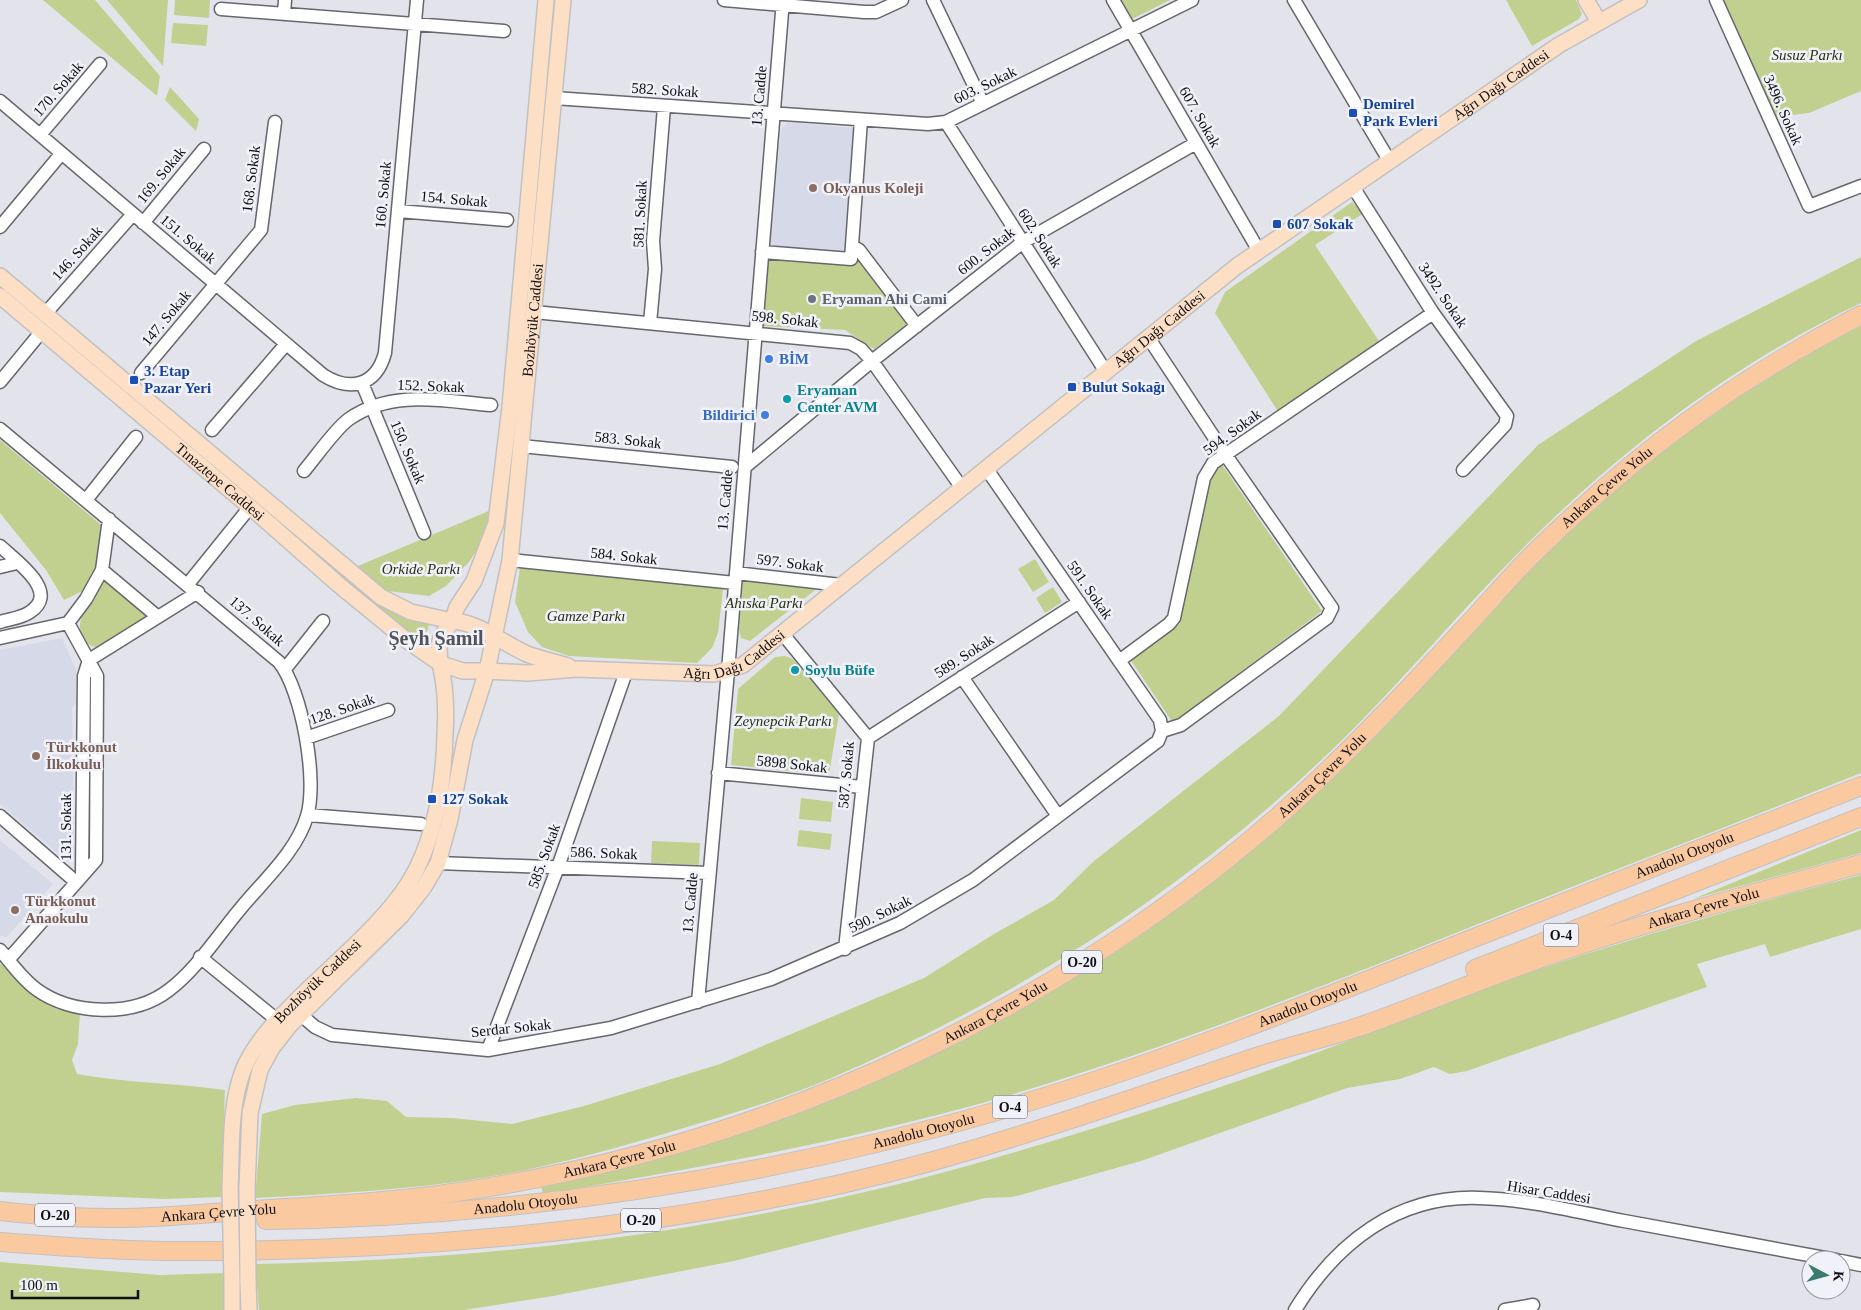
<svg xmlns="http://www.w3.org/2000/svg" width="1861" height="1310" font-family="Georgia,serif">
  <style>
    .built { fill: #d6d9e7 }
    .green { fill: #c1d08e }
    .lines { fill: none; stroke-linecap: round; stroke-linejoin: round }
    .minor-casing { stroke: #66676d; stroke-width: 15 }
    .major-casing { stroke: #c1c1c1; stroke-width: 18 }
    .highway-casing { stroke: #c1c1c1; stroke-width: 20 }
    .minor { stroke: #fff; stroke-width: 12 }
    .major { stroke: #fddfc6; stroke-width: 15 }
    .highway { stroke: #fbc9a0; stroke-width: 18 }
    .major-bridge-casing { stroke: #c1c1c1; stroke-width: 18; stroke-linecap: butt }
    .major-bridge { stroke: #fddfc6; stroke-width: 15 }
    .transit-dot { fill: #1a4fb4; stroke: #f0f1f9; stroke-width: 2 }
    .education-dot { fill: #8d6e63; stroke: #f0f1f9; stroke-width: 2 }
    .worship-dot { fill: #6b7280; stroke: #f0f1f9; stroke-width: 2 }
    .shop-dot { fill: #3f7fe0; stroke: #f0f1f9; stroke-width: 2 }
    .culture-dot { fill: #0f9aa8; stroke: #f0f1f9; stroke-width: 2 }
    .labels { text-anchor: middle; stroke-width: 5; stroke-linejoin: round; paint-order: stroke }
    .shield { fill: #f0f1f9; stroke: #525357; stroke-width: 1 }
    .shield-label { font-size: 14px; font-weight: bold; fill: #0f0f12 }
    .park-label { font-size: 15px; font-style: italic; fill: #2a3012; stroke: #f0f1f9 }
    .street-label { font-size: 15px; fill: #0f0f12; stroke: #f0f1f9 }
    .transit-label { font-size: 15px; font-weight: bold; fill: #164399; stroke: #f0f1f9; text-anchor: start }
    .education-label { font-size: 15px; font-weight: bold; fill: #785e54; stroke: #f0f1f9; text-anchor: start }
    .worship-label { font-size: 15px; font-weight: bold; fill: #5b616d; stroke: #f0f1f9; text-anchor: start }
    .shop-label { font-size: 15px; font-weight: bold; fill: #366cbe; stroke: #f0f1f9; text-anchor: start }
    .culture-label { font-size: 15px; font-weight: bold; fill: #0d838f; stroke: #f0f1f9; text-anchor: start }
    .district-label { font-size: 20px; font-weight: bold; fill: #525359; stroke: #f0f1f9 }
  </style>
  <rect width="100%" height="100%" fill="#e3e4eb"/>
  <!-- built -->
  <path class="built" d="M788 122 855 128 844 254 770 247 781 129Z
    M62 638 76 669V703L72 708 74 849 77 855 68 862 0 804V650Z
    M0 840 53 884 7 937 0 936Z"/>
  <!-- green -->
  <path class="green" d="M43 0H95L160 76 157 96Z
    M107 0H168L163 66Z
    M175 0H210L209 18 174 15Z
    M1121 0H1170L1132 19Z
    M1506 0H1576L1582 14 1579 19 1532 46Z
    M1724 0H1861V91L1809 113 1776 117Z
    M173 23 208 25 206 46 171 43Z
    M170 87 199 119 196 131 165 100Z
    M1352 202 1364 213 1315 245 1381 344 1279 413 1215 313 1225 292Z
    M767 256 862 262 908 323 874 349 845 330 760 326Z
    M1861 257V303C1735 363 1622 448 1524 547 1459 612 1401 683 1335 747 1188 889 1016 999 829 1079 777 1101 721 1117 667 1133 606 1151 545 1168 482 1178 407 1190 331 1194 255 1198L262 1114 295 1105 356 1098 387 1101 406 1117 452 1118 512 1124 584 1106 720 1064 924 978 994 934 1054 900 1094 861 1279 716 1538 445 1696 341Z
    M0 284 314 549 336 571 360 587 430 622 423 643 399 626 0 290Z
    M1861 326V773C1734 824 1606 873 1478 924 1321 987 1163 1050 1000 1098 850 1141 697 1168 543 1194L541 1185C604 1172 667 1159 728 1138 897 1083 1055 1000 1197 893 1233 865 1270 838 1303 806 1401 715 1486 609 1584 518 1667 441 1760 378 1861 326Z
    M0 440 106 529 98 565 85 590 64 600 46 570 0 513Z
    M1221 463 1322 611 1173 723 1130 659 1133 656 1180 624C1187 586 1199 489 1221 463Z
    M491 510 482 542 469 562 446 586 429 596 388 591 372 583 358 566Z
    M1035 559 1049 582 1033 592 1018 569Z
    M520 567 723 589 718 633 712 648 697 663 569 656 542 647 528 632 515 602Z
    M100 578 148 616 99 648C61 641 90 596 100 578Z
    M743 579 819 587 750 641 741 638 739 630Z
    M1053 587 1062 602 1045 613 1036 598Z
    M785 656 793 659 839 714 829 775 731 765 738 689 775 657Z
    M801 798 833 802 831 822 799 819Z
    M799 830 832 834 830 850 797 846Z
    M1861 830V853L1693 899Z
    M652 841 700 843 699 865 651 863Z
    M1861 875V929L1770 957 1765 944 1697 964 1707 987 1467 1071 1450 1074 1434 1067 1400 1079 1347 1088 1141 1161 1013 1197 985 1198 734 1261 553 1296 464 1310H259L255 1264C508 1260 763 1227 1005 1155 1124 1120 1244 1081 1361 1036 1403 1021 1443 1001 1485 987 1609 945 1735 908 1861 875Z
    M0 963 28 992 56 1009 80 1013 78 1044 72 1060 77 1074C126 1083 176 1083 225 1090L221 1197 165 1199 0 1192Z
    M0 1262 159 1275 224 1273V1310H0Z"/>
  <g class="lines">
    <defs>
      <path id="minor" d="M724 0 864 12H876L902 0
        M933 0 983 104
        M1113 0 1259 251
        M1294 0 1390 162
        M1716 0 1809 206 1861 186
        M221 9 504 31
        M284 14 285 0
        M554 98 928 124 946 122 1192 0
        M0 101 323 375C350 392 376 386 385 353L417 0
        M946 122 1106 372
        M40 135 100 64
        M1353 187 1433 313 1507 416 1505 425 1463 470
        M398 211 507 220
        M143 223 204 149
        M0 227 61 154
        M852 246 859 250 917 326
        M762 252 851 259 861 120
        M534 312 850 343 861 349 872 361 962 488
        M45 314 133 214
        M650 323 655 269 653 241 664 107
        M1148 337 1225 454 1332 608 1327 618 1181 725 1162 731
        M141 373 261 230 275 122
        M0 382 42 331
        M362 383 424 533
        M0 429 279 662C302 690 318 781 307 816 297 851 264 880 241 908 218 935 197 969 169 990 133 1018 71 1015 36 989 22 979 11 963 0 950
        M212 430 286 344
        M521 446 732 467
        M745 467 872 361 1023 242 1196 143
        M986 468 1160 720 1162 731
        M304 471C316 457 335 429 349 419 392 389 443 401 491 405
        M86 500 136 437
        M0 546C16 561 61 592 30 612 22 618 9 619 0 622
        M510 560 735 583
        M0 567 17 563
        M102 570 158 617
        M736 573 841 585
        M188 584 250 507
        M782 633 868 738 845 949
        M0 638 68 623 86 599 102 570 109 519
        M1119 661 1169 624 1174 618 1204 478 1213 463 1433 313
        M285 669 323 621
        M962 677 1058 816
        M306 738 388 710
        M868 738 1079 602
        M718 773 862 787
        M308 815 421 824
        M0 816 76 882
        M438 863 709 873
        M82 874 84 676 89 660 198 592
        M200 957 277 1020
        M8 960 96 860 97 676 68 623
        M698 1002 728 671 783 0
        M301 1015 315 1027 332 1035 488 1050 611 1028 771 979 900 923 973 880 1158 741 1162 731
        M488 1050 558 867 626 672
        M1841 1261 1861 1265
        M1295 1310C1336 1243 1397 1195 1479 1198 1528 1199 1577 1212 1624 1221 1695 1234 1765 1247 1836 1260
        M1505 1310 1533 1305"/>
      <g id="major">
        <path d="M1586 0 1599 22"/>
        <path d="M0 276 381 597 411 612 452 621 457 607 474 581 496 523 510 407 546 0"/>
        <path id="s1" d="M0 296 256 512 339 585 405 639 441 664 463 671H487L510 560 563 0"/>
        <path id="s2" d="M230 1188C232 1149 229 1105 244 1068 256 1041 276 1021 297 1000 335 962 395 915 418 866 437 826 444 779 445 734 446 718 446 701 444 685 442 671 437 655 440 641 442 634 448 627 452 621 479 622 502 643 527 654 540 659 555 662 568 666"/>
        <path id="s3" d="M247 1188 250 1113 260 1070 272 1048 290 1025 401 916 424 887 438 863 450 819 465 740 487 671 528 673 577 669 714 674 743 665 1237 266 1559 45 1639 0"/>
        <path d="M232 1281V1310"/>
        <path d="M248 1282 249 1310"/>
      </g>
      <g id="highway">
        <path d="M1475 969 1861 817"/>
        <path id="s4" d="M0 1211C35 1215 72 1218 108 1218 161 1219 216 1212 269 1209 341 1205 413 1200 484 1188 782 1139 1067 1006 1292 804 1350 751 1405 693 1458 635 1483 609 1506 581 1531 556 1634 454 1733 381 1861 315"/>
        <path id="s5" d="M266 1220C516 1217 768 1178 1008 1108 1161 1063 1309 1004 1456 945 1591 891 1726 839 1861 786"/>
        <path id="s6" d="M0 1242C67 1247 135 1252 202 1251 444 1250 692 1226 926 1163 1038 1132 1147 1094 1256 1057 1293 1045 1331 1037 1367 1024 1434 1000 1498 972 1565 950 1663 917 1762 891 1861 864"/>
      </g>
    </defs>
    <!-- minor casing -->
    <use href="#minor" class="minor-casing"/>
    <!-- major casing -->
    <use href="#major" class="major-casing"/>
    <!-- highway casing -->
    <use href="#highway" class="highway-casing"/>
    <!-- minor -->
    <use href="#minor" class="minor"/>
    <!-- major -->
    <use href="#major" class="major"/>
    <!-- highway -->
    <use href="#highway" class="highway"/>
    <defs>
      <path id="major-bridge" d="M230 1188 232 1281
        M247 1188 248 1282"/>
    </defs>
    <!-- major-bridge casing -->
    <use href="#major-bridge" class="major-bridge-casing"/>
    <!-- major-bridge -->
    <use href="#major-bridge" class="major-bridge"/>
  </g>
  <!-- markers -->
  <g class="transit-dot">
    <rect x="1348" y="108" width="10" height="10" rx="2.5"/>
    <rect x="1272" y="219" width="10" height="10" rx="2.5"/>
    <rect x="129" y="375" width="10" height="10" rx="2.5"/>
    <rect x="1067" y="382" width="10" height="10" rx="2.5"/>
    <rect x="427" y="794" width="10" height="10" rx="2.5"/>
  </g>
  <g class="education-dot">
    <circle cx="813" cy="188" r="5"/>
    <circle cx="36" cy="756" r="5"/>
    <circle cx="15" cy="910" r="5"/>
  </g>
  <circle class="worship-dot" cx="812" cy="299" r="5"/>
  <g class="shop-dot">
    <circle cx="769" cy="359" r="5"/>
    <circle cx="765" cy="415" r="5"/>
  </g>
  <g class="culture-dot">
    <circle cx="787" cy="399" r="5"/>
    <circle cx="795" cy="670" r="5"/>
  </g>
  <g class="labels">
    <!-- shield labels -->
    <g class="shield">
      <rect x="1543.5" y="923.5" width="35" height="23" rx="4"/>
      <rect x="1062" y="950.5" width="40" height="23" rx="4"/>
      <rect x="992.5" y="1095.5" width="35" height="23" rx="4"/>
      <rect x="35" y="1203.5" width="40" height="23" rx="4"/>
      <rect x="621" y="1208.5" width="40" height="23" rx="4"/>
    </g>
    <g class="shield-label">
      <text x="1561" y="940">O-4</text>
      <text x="1082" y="967">O-20</text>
      <text x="1010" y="1112">O-4</text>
      <text x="55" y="1220">O-20</text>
      <text x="641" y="1225">O-20</text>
    </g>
    <!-- park labels -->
    <g class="park-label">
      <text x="1807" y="60">Susuz Parkı</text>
      <text x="421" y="574">Orkide Parkı</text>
      <text x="764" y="608">Ahıska Parkı</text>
      <text x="586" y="621">Gamze Parkı</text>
      <text x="783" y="726">Zeynepcik Parkı</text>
    </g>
    <!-- street labels -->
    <g class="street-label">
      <text transform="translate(985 85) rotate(-26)" y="5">603. Sokak</text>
      <text dy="5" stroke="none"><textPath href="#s3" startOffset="1805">Ağrı Dağı Caddesi</textPath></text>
      <text transform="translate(58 89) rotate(-49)" y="5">170. Sokak</text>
      <text transform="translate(665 90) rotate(4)" y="5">582. Sokak</text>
      <text transform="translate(759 96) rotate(-85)" y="5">13. Cadde</text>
      <text transform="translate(1783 110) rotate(66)" y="5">3496. Sokak</text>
      <text transform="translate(1200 117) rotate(60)" y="5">607. Sokak</text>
      <text transform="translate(161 175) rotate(-51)" y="5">169. Sokak</text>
      <text transform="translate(251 179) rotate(-83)" y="5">168. Sokak</text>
      <text transform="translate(383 195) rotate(-85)" y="5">160. Sokak</text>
      <text transform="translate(454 199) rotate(5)" y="5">154. Sokak</text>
      <text transform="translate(640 214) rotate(-87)" y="5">581. Sokak</text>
      <text transform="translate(1040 238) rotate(57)" y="5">602. Sokak</text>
      <text transform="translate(188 239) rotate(40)" y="5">151. Sokak</text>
      <text transform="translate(986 251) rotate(-38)" y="5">600. Sokak</text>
      <text transform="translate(77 253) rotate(-48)" y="5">146. Sokak</text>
      <text transform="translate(1443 295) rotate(56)" y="5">3492. Sokak</text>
      <text transform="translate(166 318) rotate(-50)" y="5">147. Sokak</text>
      <text dy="5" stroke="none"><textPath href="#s1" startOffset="976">Bozhöyük Caddesi</textPath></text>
      <text transform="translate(785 319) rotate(6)" y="5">598. Sokak</text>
      <text dy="5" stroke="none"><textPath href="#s3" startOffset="1385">Ağrı Dağı Caddesi</textPath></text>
      <text transform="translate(431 386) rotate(2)" y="5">152. Sokak</text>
      <text transform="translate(1232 432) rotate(-36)" y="5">594. Sokak</text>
      <text transform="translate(628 440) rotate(6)" y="5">583. Sokak</text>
      <text transform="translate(408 452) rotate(67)" y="5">150. Sokak</text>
      <text dy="5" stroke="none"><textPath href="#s1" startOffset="288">Tınaztepe Caddesi</textPath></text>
      <text dy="5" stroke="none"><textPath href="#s4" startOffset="1839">Ankara Çevre Yolu</textPath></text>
      <text transform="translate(725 500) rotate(-85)" y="5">13. Cadde</text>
      <text transform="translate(624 556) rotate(6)" y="5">584. Sokak</text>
      <text transform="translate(790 563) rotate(7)" y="5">597. Sokak</text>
      <text transform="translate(1090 590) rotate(55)" y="5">591. Sokak</text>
      <text transform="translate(257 621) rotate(41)" y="5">137. Sokak</text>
      <text dy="5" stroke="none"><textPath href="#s3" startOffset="845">Ağrı Dağı Caddesi</textPath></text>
      <text transform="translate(964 656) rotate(-33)" y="5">589. Sokak</text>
      <text transform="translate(342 709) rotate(-19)" y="5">128. Sokak</text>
      <text transform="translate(792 764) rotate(6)" y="5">5898 Sokak</text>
      <text dy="5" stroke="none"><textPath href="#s4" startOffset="1434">Ankara Çevre Yolu</textPath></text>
      <text transform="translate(846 775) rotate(-85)" y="5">587. Sokak</text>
      <text transform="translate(66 827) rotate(-90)" y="5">131. Sokak</text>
      <text transform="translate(604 853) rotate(2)" y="5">586. Sokak</text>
      <text transform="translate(544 856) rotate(-70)" y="5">585. Sokak</text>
      <text dy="5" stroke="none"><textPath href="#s5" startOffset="1475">Anadolu Otoyolu</textPath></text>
      <text transform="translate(690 903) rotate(-85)" y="5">13. Cadde</text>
      <text dy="5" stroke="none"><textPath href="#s6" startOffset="1752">Ankara Çevre Yolu</textPath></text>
      <text transform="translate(880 914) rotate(-26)" y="5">590. Sokak</text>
      <text dy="5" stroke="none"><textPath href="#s2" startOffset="236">Bozhöyük Caddesi</textPath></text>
      <text dy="5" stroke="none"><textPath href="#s5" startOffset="1070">Anadolu Otoyolu</textPath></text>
      <text dy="5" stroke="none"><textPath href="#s4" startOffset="1029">Ankara Çevre Yolu</textPath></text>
      <text transform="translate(511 1028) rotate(-6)" y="5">Serdar Sokak</text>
      <text dy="5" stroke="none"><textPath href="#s5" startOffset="665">Anadolu Otoyolu</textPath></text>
      <text dy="5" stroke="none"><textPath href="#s4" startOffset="624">Ankara Çevre Yolu</textPath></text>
      <text transform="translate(1549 1192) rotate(9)" y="5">Hisar Caddesi</text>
      <text dy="5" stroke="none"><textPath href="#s5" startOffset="260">Anadolu Otoyolu</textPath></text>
      <text dy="5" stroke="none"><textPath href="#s4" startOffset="219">Ankara Çevre Yolu</textPath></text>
    </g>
    <!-- transit labels -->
    <g class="transit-label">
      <text x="1363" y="109">Demirel<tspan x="1363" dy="17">Park Evleri</tspan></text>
      <text x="1287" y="229">607 Sokak</text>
      <text x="144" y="376">3. Etap<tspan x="144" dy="17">Pazar Yeri</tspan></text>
      <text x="1082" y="392">Bulut Sokağı</text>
      <text x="442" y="804">127 Sokak</text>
    </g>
    <!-- education labels -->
    <g class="education-label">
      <text x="823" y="193">Okyanus Koleji</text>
      <text x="46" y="752">Türkkonut<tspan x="46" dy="17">İlkokulu</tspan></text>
      <text x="25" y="906">Türkkonut<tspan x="25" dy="17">Anaokulu</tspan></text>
    </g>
    <!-- worship labels -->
    <g class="worship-label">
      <text x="822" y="304">Eryaman Ahi Cami</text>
    </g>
    <!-- shop labels -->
    <g class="shop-label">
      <text x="779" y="364">BİM</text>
      <text x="755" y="420" text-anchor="end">Bildirici</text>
    </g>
    <!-- culture labels -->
    <g class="culture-label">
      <text x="797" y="395">Eryaman<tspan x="797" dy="17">Center AVM</tspan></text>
      <text x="805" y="675">Soylu Büfe</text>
    </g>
    <!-- district labels -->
    <g class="district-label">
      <text x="436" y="645">Şeyh Şamil</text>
    </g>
  </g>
  <!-- north arrow -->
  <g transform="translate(1826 1275) rotate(96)"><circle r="24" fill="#f0f1f9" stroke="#96979d"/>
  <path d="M0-4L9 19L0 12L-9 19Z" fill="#397b6c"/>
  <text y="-8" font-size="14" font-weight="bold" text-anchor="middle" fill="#0f0f12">K</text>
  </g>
  <!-- scale -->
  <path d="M12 1290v8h126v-8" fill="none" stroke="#0f0f12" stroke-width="2.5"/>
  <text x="20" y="1290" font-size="15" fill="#0f0f12" stroke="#f0f1f9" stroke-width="4" paint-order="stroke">100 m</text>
</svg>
